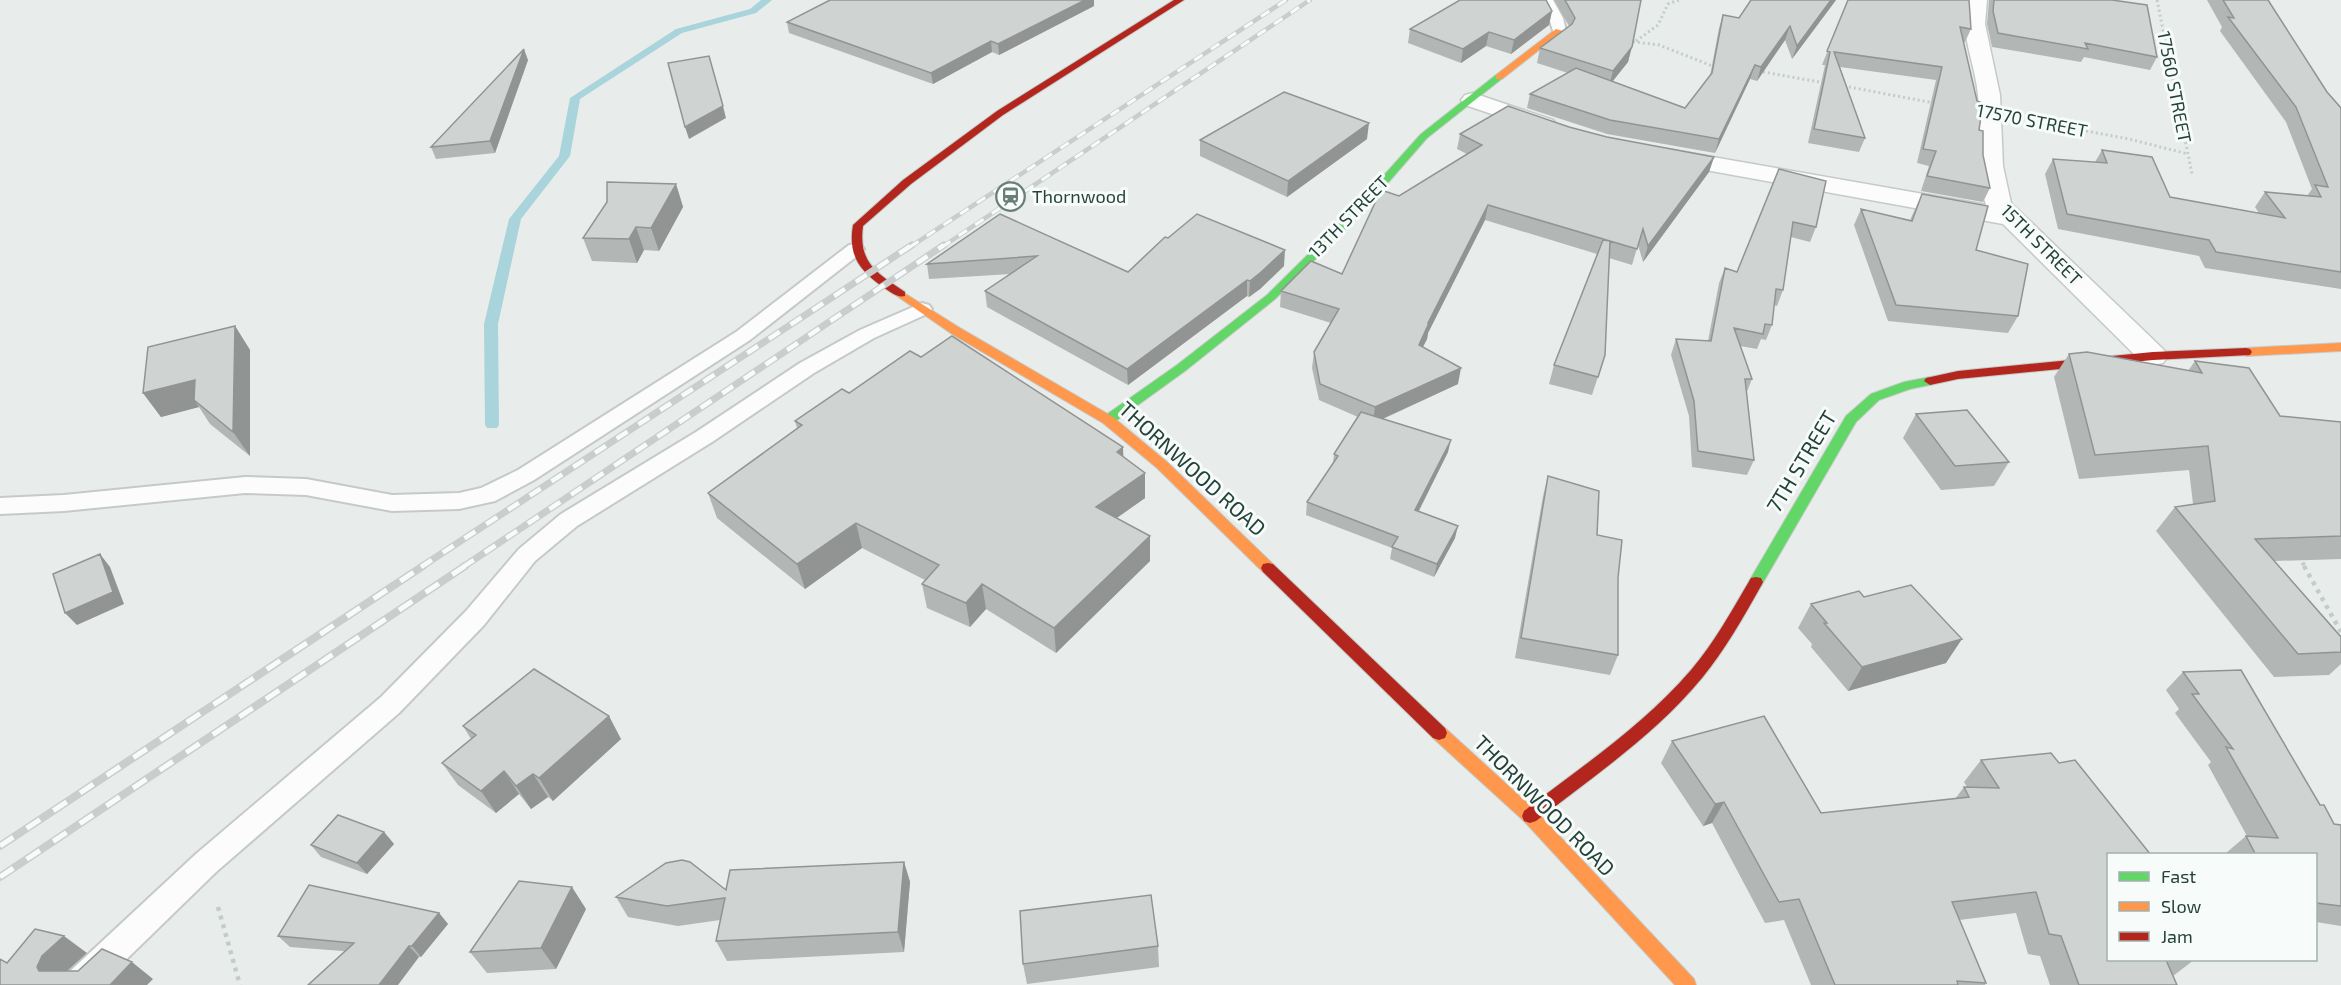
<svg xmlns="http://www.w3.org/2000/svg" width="2341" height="985" font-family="'Exo 2',sans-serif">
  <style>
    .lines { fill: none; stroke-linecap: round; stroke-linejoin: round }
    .stream { fill: #a9d4db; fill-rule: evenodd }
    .lane-casing { stroke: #c5cac8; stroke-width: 4 }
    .street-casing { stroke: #c5cac8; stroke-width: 3 }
    .fast-casing { stroke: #c3cbc8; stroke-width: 2 }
    .slow-casing { stroke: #c3cbc8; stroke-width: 2 }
    .jam-casing { stroke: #c3cbc8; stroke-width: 2 }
    .path-far2 { stroke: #c3ccca; stroke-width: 3; stroke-dasharray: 2 3; stroke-linecap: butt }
    .path-far1 { stroke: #c3ccca; stroke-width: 4; stroke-dasharray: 3 4.5; stroke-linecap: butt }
    .path { stroke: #c3ccca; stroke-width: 4.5; stroke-dasharray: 4 5; stroke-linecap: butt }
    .lane { fill: #fcfcfc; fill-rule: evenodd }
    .street { fill: #fcfcfc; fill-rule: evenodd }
    .fast { fill: #63d668; fill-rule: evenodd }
    .slow { fill: #ff974d; fill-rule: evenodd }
    .jam { fill: #b3261e; fill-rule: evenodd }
    .rail-far2-casing { stroke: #c9cdcc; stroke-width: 4.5 }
    .rail-far1-casing { stroke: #c9cdcc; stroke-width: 7 }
    .rail-casing { stroke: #c9cdcc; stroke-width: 8 }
    .rail-far2 { stroke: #f7fbf9; stroke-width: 3; stroke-dasharray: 10; stroke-linecap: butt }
    .rail-far1 { stroke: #f7fbf9; stroke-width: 4.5; stroke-dasharray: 13; stroke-linecap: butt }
    .rail { stroke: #f7fbf9; stroke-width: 5; stroke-dasharray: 16; stroke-linecap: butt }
    .wall { fill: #b2b6b5 }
    .shaded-wall { fill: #919493 }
    .building { fill: #cfd4d2; stroke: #919493; stroke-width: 1.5 }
    .labels { text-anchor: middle; stroke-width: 6; stroke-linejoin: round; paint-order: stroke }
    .far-street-label { font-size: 18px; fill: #24423a; stroke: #f7fbf9 }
    .far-poi-label { font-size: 18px; fill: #24423a; stroke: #f7fbf9; text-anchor: start }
    .street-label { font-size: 21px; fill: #24423a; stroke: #f7fbf9 }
  </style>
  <rect width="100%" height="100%" fill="#e8edeb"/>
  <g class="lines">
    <!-- stream -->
    <path class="stream" d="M761 0H772L756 13 682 33 580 99 570 156 521 219 498 324 499 425 497 428H487L485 425 484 324 509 219 559 156 570 98 676 29 750 9Z"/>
    <defs>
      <path id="lane" d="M1539 0H1553L1563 18 1566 31 1564 34H1554L1549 18Z
        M855 244 861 245 864 249 861 253 750 340 534 480 495 501 459 509 392 511 306 495 245 493 64 511 0 514V498L64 495 245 477 306 479 392 495 459 493 481 488 518 470 736 332 849 245Z
        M922 303 929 305 932 309 929 313 874 338 814 373 712 442 577 526 535 561 484 625 399 713 216 872 100 985H62L67 974 196 854 381 697 466 611 519 549 561 514 696 432 800 363 860 330Z"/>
      <path id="street" d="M1967 0H1987L1985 24 2000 95 2003 166 2011 203 2163 349 2168 356 2163 363 2153 365 2143 363 2003 224 1667 163 1658 161 1655 156 1658 151 1667 149 1986 205C1974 169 1981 133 1978 95 1975 62 1959 34 1967 0Z
        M1473 93 1553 120 1557 125 1553 130 1545 132 1465 105 1461 100 1465 95Z"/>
      <path id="fast" d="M1496 75 1504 77 1427 138 1359 216 1275 299 1185 371 1113 423H1103L1102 420 1103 417 1177 365 1267 295 1351 212 1421 134Z
        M1930 377 1936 381 1934 384 1910 389 1879 400 1856 422 1761 586H1751L1749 582 1751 578 1846 416 1871 394 1904 382Z"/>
      <path id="slow" d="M1556 29 1563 31 1502 79H1496V75Z
        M901 291 960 328 1113 417 1167 462 1273 564 1275 568 1273 572H1263L1157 468 1103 423 952 334 897 296 895 294Z
        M2341 343V351L2246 356 2240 352 2246 348Z
        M1439 726 1445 728 1536 811 1694 979 1696 985H1675L1524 821 1433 738 1431 733 1433 728Z"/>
      <path id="jam" d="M1174 0H1184L1003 115 911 184 863 226C858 263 877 273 905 292V296C897 298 891 292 884 288 859 270 848 256 853 225L903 180 997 111Z
        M2246 348 2250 349 2252 352 2250 355 2153 360 1958 379 1930 385 1924 381 1926 378 1958 371 2153 352Z
        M1268 563 1273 564 1445 728 1447 733 1445 738 1439 740 1433 738 1263 572 1261 568 1263 564Z
        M1756 577 1761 578 1763 582 1761 586C1743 618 1725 650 1702 678 1656 734 1593 777 1536 821L1530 823 1524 821 1522 816 1524 811C1581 767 1644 725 1691 670 1715 642 1732 610 1751 578Z"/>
    </defs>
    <!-- lane casing -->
    <use href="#lane" class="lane-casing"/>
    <!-- street casing -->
    <use href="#street" class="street-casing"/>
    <!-- fast casing -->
    <use href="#fast" class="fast-casing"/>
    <!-- slow casing -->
    <use href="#slow" class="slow-casing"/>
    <!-- jam casing -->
    <use href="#jam" class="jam-casing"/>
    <!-- path-far2 -->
    <path class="path-far2" d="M2157 0 2192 174
      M1628 41 1659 45 1715 67
      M1636 41 1658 25 1668 4 1679 0
      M1758 71 1825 83
      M1844 86 1934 103
      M2027 120 2129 139 2188 154"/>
    <!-- path-far1 -->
    <path class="path-far1" d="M2299 556 2305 567"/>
    <!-- path -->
    <path class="path" d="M2304 566 2341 632
      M218 907 240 985"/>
    <!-- lane -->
    <use href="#lane" class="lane"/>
    <!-- street -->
    <use href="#street" class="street"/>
    <!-- fast -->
    <use href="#fast" class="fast"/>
    <!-- slow -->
    <use href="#slow" class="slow"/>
    <!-- jam -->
    <use href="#jam" class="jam"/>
    <defs>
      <path id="rail-far2" d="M910 247 1286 0
        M942 247 1310 0"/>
      <path id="rail-far1" d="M421 567 912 245
        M463 567 944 245"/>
      <path id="rail" d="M0 846 423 566
        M0 877 465 566"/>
    </defs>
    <!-- rail-far2 casing -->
    <use href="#rail-far2" class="rail-far2-casing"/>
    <!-- rail-far1 casing -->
    <use href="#rail-far1" class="rail-far1-casing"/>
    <!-- rail casing -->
    <use href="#rail" class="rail-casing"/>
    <!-- rail-far2 -->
    <use href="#rail-far2" class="rail-far2"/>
    <!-- rail-far1 -->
    <use href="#rail-far1" class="rail-far1"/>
    <!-- rail -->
    <use href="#rail" class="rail"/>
  </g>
  <!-- wall -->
  <path class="wall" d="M830 0H1094V6L999 55 992 52 933 84 789 33 787 22Z
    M1554 0H1641L1628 62 1612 81 1685 108 1710 76 1719 28 1723 15 1739 18 1751 0H1836L1792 59 1785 40 1757 81 1750 79 1715 153 1607 134 1527 108 1530 94 1568 73 1537 63 1540 48 1569 26Z
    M1848 0 1971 29 1965 42H1964L1983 155 1990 188 1983 202 1921 191 1929 166 1917 163 1936 80 1840 67 1865 138 1859 152 1808 143 1825 65H1822Z
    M1989 0H2112L2157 57 2150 70 2084 57 2081 62 1992 47 1987 24Z
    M2207 0H2268L2327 92 2341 108V289L2205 268 2199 256 2058 229 2045 174 2053 159 2095 162 2102 150 2170 197 2259 213 2255 207 2265 192 2307 196 2312 189 2286 122 2220 31 2222 27Z
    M1552 11 1549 25 1511 54 1486 46 1461 63 1408 43 1410 29Z
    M528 60 495 153 436 159 431 147Z
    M1569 127 1607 137 1714 157 1709 172 1643 262 1638 245 1632 265 1609 258 1605 355 1592 395 1549 384 1554 365 1597 254 1485 220 1428 333 1427 339 1423 347 1458 384 1383 419 1448 452 1419 511 1455 538 1434 577 1390 559 1392 548 1306 515 1307 502 1333 464 1334 454 1358 417 1319 400 1312 368 1314 352 1331 323 1280 307 1281 291 1342 274 1399 196 1467 154 1457 149 1460 134Z
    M1367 139 1287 197 1200 156V140Z
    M1779 169 1816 227 1810 242 1791 237 1783 290 1777 306 1774 305 1772 325 1766 340 1761 339 1757 349 1740 346 1752 379 1746 394 1754 460 1747 475 1692 467 1689 416 1671 355 1676 339 1708 341 1719 283 1725 268 1737 272Z
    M676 184 683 207 659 251 644 250 637 263 592 261 583 238Z
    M1922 194 1976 250 2018 316 2008 333 1888 321 1854 225 1861 209 1910 220Z
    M1000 214 1128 272 1284 266 1260 289 1249 297 1247 296 1128 385 987 307 985 291 1011 274 929 279 927 264Z
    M235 326 250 350V456L210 424 199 407 161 417 143 393Z
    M2069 354 2188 371 2195 361 2280 416 2341 422V559L2274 561 2341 637V664L2329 675 2274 677 2156 531 2175 507 2193 504 2189 470 2079 479 2054 377Z
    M849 393 1124 457 1145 498 1117 518 1150 536V561L1056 653 986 609 970 627 927 608 922 584 925 580 862 548 805 589 717 518 708 493 797 428 795 421Z
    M1916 414 2009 462 1994 486 1941 490 1903 438Z
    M1548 476 1597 535 1618 655 1610 675 1515 658 1543 496Z
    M1864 597 1946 663 1848 691 1811 647 1812 644 1798 628 1811 604Z
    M2183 672 2320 805 2334 824 2341 825V926L2316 922V855H2227L2226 853 2246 836H2247L2208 765 2211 762 2175 713 2179 709 2166 690Z
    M463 726 621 739 553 801 548 797 531 809 519 794 496 813 458 785 442 763 471 739Z
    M1672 741 1821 813 1955 799 1964 787H1967L1964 782 1981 760 2109 960H2194L2173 976 2177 985H2050L2040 956 2028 954 2016 913 1959 920 1986 983 1985 985H1811L1784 920 1765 923 1712 823 1703 826 1661 763Z
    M384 832 394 844 367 874 321 857 311 845Z
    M904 862 910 882 904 952 727 961 716 941 720 920 678 926 628 917 616 897 726 890Z
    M586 909 556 969 487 973 470 952Z
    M439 913 448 924 421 957 290 947 278 936Z
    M1158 946 1159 967 1027 984 1023 964Z"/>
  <!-- shaded-wall -->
  <path class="shaded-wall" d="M1085 0H1094V6L999 55 998 44Z
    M1831 0H1836L1792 59 1797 46Z
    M1552 11 1549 25 1511 54 1514 40Z
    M1790 26 1785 40 1757 81 1761 67Z
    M1489 32 1486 46 1461 63 1463 49Z
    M991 41 992 52 933 84 931 73Z
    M1632 47 1628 62 1609 86 1613 71Z
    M524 49 528 60 495 153 490 141Z
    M1755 65 1750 79 1715 153 1719 139Z
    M723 106 726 118 689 139 685 127Z
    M1369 123 1367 139 1287 197 1288 181Z
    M1714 157 1709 172 1643 262 1648 246Z
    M676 184 683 207 659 251 651 228Z
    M1488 205 1485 220 1428 333 1427 339 1416 360 1419 345 1428 323Z
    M636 227 644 250 637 263 629 239Z
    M1285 250 1284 266 1260 289 1249 297 1250 281Z
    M1247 280V296L1128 385 1127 369Z
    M235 326 250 350V456L233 432Z
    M1461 368 1458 384 1373 423 1375 407Z
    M195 380 194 400 199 407 161 417 143 393Z
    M1451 440 1448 452 1413 522 1415 510Z
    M1123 447 1124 472 1117 452Z
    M1145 473V498L1098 531 1096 507Z
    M856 523 862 548 805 589 797 564Z
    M1458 526 1455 538 1434 577 1437 564Z
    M1150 536V561L1056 653 1054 628Z
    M100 554 110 567 124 604 77 625 65 613Z
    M982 584 986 609 970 627 966 603Z
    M1962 639 1946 663 1848 691 1862 667Z
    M609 716 621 739 553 801 539 778Z
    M504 771 519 794 496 813 481 791Z
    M533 774 548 797 531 809 516 786Z
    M1724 802 1712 823 1703 826 1715 804Z
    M384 832 394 844 367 874 357 863Z
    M904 862 910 882 904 952 898 932Z
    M572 887 586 909 556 969 541 948Z
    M439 913 448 924 421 957 412 946Z
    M64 936 87 953 65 973 39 971 37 967 42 956Z
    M409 946 419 957 398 985H379Z
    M132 962 153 979 147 985H110Z"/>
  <!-- building -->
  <path class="building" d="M830 0H1085L998 44 991 41 931 73 787 22Z
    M1460 0H1546L1552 11 1514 40 1489 32 1463 49 1410 29Z
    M1565 0H1641L1632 47 1613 71 1540 48 1572 24 1575 18Z
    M1751 0H1831L1797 46 1790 26 1761 67 1755 65 1719 139 1610 120 1530 94 1576 68 1685 108 1712 73 1723 15 1739 18Z
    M1848 0H1969L1971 29 1960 27 1977 101 1983 103 1979 130 1983 131V155L1990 188 1927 176 1936 151 1923 149 1942 67 1834 52 1865 138 1814 129 1830 52 1827 51Z
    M1994 0H2112L2147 5 2157 57 2085 43 2088 49 1998 33 1993 11Z
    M2223 0H2268L2327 92 2341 108V272L2216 252 2209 240 2067 214 2053 159 2107 163 2102 150 2152 157 2170 197 2285 218 2265 192 2321 197 2315 185 2328 187 2296 107 2228 17 2234 18Z
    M524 49 490 141 431 147Z
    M709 56 723 106 685 127 668 63Z
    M1284 92 1369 123 1288 181 1200 140Z
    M1508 106 1569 127 1607 137 1714 157 1648 246 1643 229 1637 249 1488 205 1428 323H1429L1419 345 1461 368 1375 407 1320 384 1314 352 1339 309 1281 291 1311 261 1342 274 1381 190 1399 196 1482 145 1460 134Z
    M1779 169 1826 181 1816 227 1793 222 1783 290 1776 289 1772 325 1765 324 1763 334 1734 328 1752 379H1745L1754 460 1698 451 1694 401 1676 339 1711 341 1725 268 1737 272Z
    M607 182 676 184 651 228 636 227 629 239 583 238 607 202Z
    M1922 194 1988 206 1976 250 2028 264 2018 316 1896 305 1861 209 1912 221Z
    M1000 214 1128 272 1165 237 1168 238 1197 214 1285 250 1260 273 1250 281 1247 280 1127 369 985 291 1037 256 927 264Z
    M1603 240 1610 241 1605 355 1598 377 1554 365Z
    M235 326 233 432 194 400 195 380 143 393 148 347Z
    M952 336 1123 447 1117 452 1145 473 1096 507 1150 536 1054 628 982 584 966 603 922 584 939 565 856 523 797 564 708 493 802 425 795 421 842 389 849 393 910 351 921 357Z
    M2087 352 2202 373 2195 361 2249 368 2280 416 2341 422V536L2255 539 2341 637V652L2298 654 2175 507 2215 501 2208 446 2095 455 2069 354Z
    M1967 410 2009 462 1955 466 1916 414Z
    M1361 412 1451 440 1415 510 1458 526 1437 564 1392 547 1398 537 1307 502 1338 456 1334 454Z
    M1548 476 1599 491 1597 535 1622 540 1618 578V655L1521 638Z
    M100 554 113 592 65 613 53 574Z
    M1911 585 1962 639 1862 667 1824 623H1827L1811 604 1859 591 1864 597Z
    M534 669 609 716 539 778 533 774 516 786 504 771 481 791 442 763 476 735 463 726Z
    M2241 670 2320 805H2324L2334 824 2341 825V906L2316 903V855H2256L2246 836 2278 838 2226 747 2233 749 2192 694H2199L2183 672Z
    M1764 716 1821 813 1969 797 1964 787 1999 788 1981 760 2051 753 2059 763 2075 760 2151 855H2109V960H2166L2177 985H2079L2061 936 2049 934 2036 892 1952 902 1986 983 1957 981 1958 985H1835L1799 899 1779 902 1724 802 1715 804 1672 741Z
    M338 815 384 832 357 863 311 845Z
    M682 860 690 862 726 890 730 870 904 862 898 932 716 941 725 898 667 906 616 897 666 863Z
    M519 881 572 887 541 948 470 952Z
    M309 885 439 913 412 946H409L379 985H308L354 943 278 936Z
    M1151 895 1158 946 1023 964 1020 911Z
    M35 929 64 936 42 956 37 967 39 971H78L102 949 132 962 110 985H0V959L7 963Z"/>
  <!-- icons -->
  <defs>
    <symbol id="station-ring" viewBox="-11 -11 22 22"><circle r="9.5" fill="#f7fbf9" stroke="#697e78" stroke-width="1.5"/><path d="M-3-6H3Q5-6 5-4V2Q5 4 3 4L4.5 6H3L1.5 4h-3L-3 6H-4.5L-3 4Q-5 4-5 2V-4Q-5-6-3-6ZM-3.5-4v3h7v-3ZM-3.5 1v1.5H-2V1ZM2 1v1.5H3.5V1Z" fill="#697e78"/></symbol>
  </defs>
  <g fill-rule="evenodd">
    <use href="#station-ring" x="994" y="180" width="33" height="33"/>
  </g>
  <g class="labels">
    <!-- far-street labels -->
    <g class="far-street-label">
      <text transform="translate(2174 87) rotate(79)" y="6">17560 STREET</text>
      <text transform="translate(2032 121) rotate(11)" y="6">17570 STREET</text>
      <text transform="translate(1349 217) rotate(-46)" y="6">13TH STREET</text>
      <text transform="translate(2041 245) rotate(45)" y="6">15TH STREET</text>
    </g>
    <!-- far-poi labels -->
    <g class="far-poi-label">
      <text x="1032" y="203">Thornwood</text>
    </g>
    <!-- street labels -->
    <g class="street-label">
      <text transform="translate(1802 462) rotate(-59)" y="7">7TH STREET</text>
      <text transform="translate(1192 469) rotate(42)" y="7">THORNWOOD ROAD</text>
      <text transform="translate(1544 806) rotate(45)" y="7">THORNWOOD ROAD</text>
    </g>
  </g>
  <!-- legend -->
  <rect x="2107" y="853" width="210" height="108" fill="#f7fbf9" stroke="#a3b1ad" stroke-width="1.5"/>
  <rect x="2119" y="872" width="30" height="9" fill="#63d668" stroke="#a3b1ad" stroke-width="1.5"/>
  <text x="2161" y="883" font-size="18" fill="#24423a">Fast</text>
  <rect x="2119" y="902" width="30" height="9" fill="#ff974d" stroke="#a3b1ad" stroke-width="1.5"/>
  <text x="2161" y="913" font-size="18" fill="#24423a">Slow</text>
  <rect x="2119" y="932" width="30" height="9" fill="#b3261e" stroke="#a3b1ad" stroke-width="1.5"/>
  <text x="2161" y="943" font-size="18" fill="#24423a">Jam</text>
</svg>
